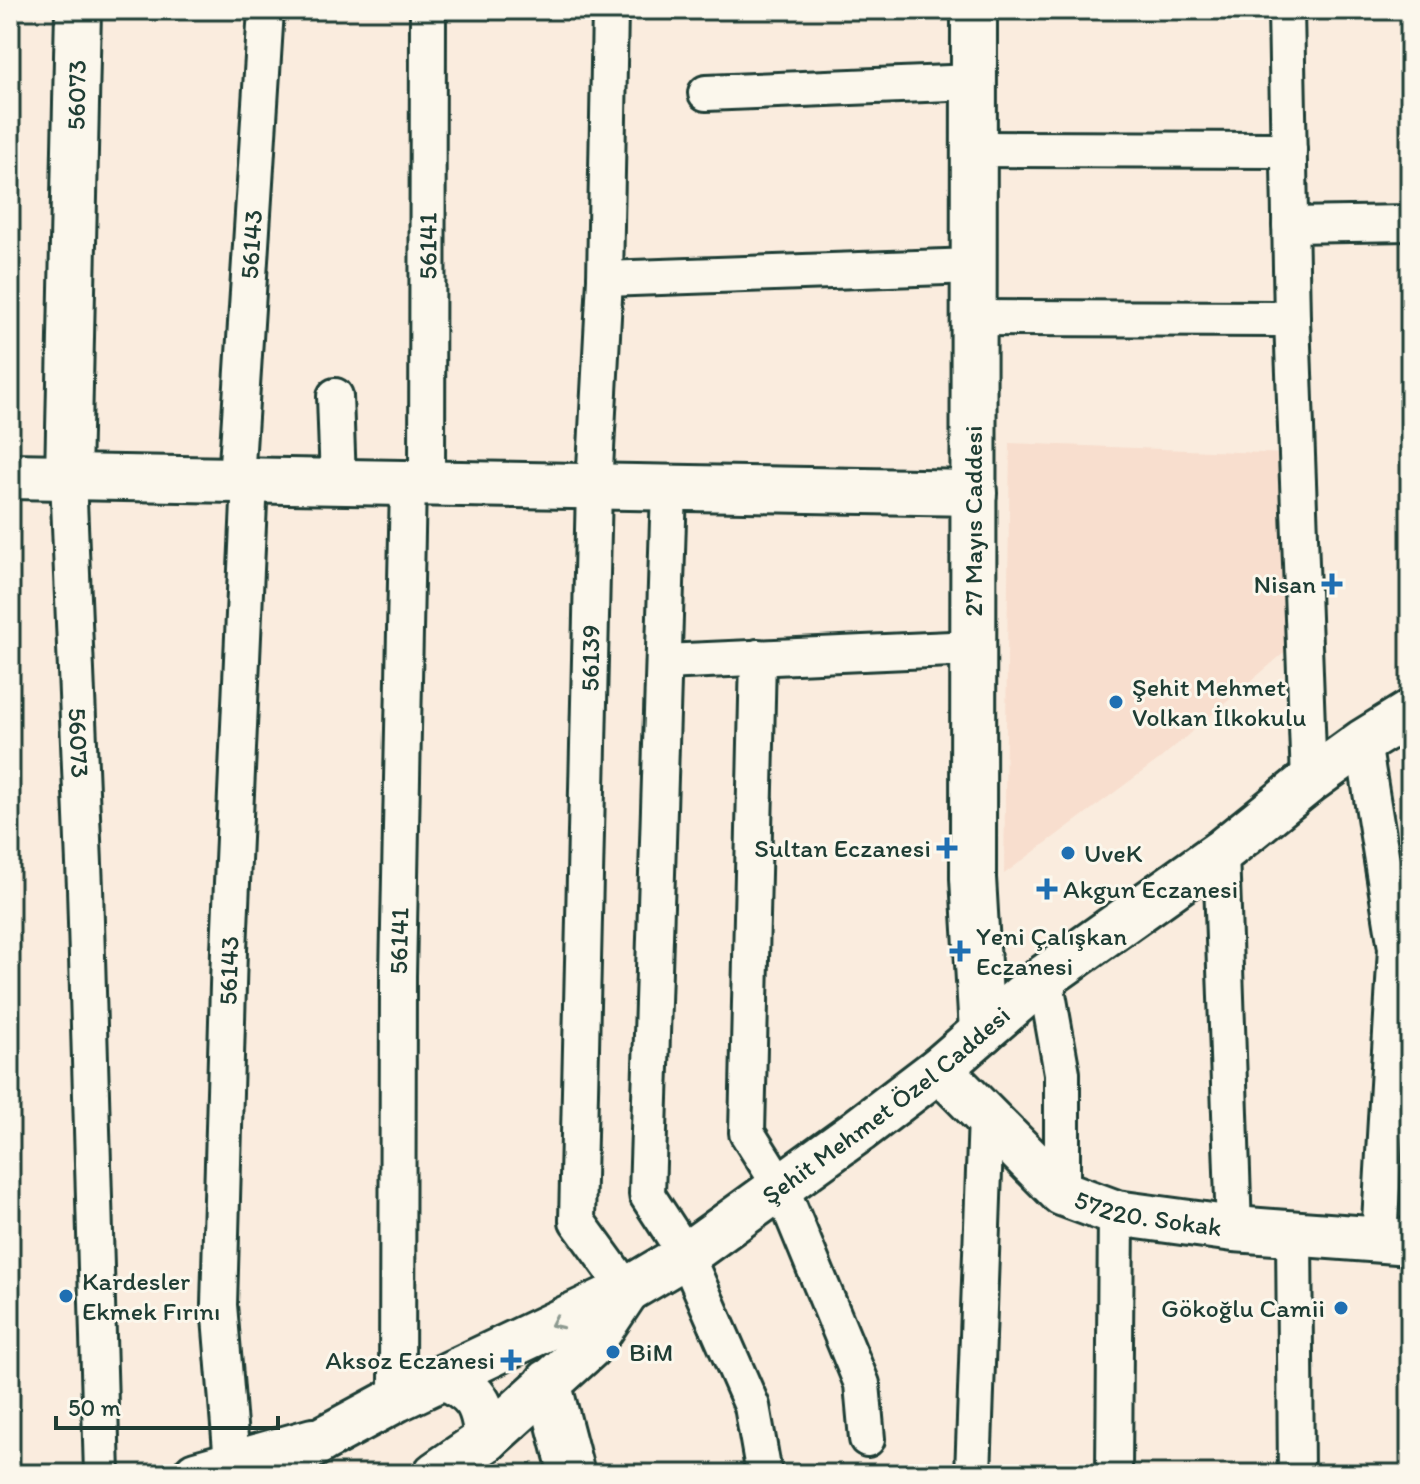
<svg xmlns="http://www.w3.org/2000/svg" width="1420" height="1484" font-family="Itim,sans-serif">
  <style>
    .built { fill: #f8dece }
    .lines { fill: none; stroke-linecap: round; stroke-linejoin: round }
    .street-casing { stroke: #1f3d34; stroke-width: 40 }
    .secondary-casing { stroke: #1f3d34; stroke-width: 50 }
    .primary-casing { stroke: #1f3d34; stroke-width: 50 }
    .street { stroke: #fbf7ec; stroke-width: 34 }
    .secondary { stroke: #fbf7ec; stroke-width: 44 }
    .primary { stroke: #fbf7ec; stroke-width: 44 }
    .oneway { stroke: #8d9a90 }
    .poi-dot { fill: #1f6fb2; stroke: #fbf7ec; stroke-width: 3 }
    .labels { text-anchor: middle; stroke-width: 6; stroke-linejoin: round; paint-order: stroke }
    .street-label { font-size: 26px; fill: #1f3d34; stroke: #fbf7ec }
    .poi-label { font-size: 26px; fill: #1f3d34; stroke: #fbf7ec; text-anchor: start }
  </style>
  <rect width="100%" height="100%" fill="#faecde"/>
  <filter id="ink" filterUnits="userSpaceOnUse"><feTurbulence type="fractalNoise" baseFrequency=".0125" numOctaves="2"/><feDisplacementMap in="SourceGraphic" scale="16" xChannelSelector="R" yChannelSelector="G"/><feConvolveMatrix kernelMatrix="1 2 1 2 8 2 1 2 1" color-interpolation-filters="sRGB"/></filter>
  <g filter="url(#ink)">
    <!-- built -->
    <path class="built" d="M1010 443 1286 454 1292 646 1161 758 1004 874Z"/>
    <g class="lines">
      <defs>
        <g id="street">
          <path d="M610 10 605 279 594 487 577 1221 627 1290"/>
          <path d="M1286 10 1292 319 1309 781"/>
          <path d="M706 93 974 82"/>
          <path d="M974 149 1289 150"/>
          <path d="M1290 225 1410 223"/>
          <path d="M605 279 974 266"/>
          <path d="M974 318 1292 319"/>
          <path d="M335 396 338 482"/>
          <path id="s1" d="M68 477 85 888 102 1474"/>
          <path id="s2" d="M236 480 266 10"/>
          <path id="s3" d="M427 484 428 10"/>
          <path d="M669 488 647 1195 686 1255 752 1406 764 1474"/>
          <path d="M758 657 747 1133 781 1187 862 1384 867 1439"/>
          <path d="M664 662 973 648"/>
          <path d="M1363 742 1396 948 1379 1239"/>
          <path d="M1221 852 1234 1229"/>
          <path d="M1045 977 1062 1073V1193"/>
          <path d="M1294 1233 1296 1474"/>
          <path id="s4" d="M397 1399 398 976 408 483"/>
          <path id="s5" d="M232 1462 219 1305 229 950 250 480"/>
          <path d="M973 1474 986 1116"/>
          <path d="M1114 1474 1116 1213"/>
        </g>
        <g id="secondary">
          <path d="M974 10 973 878 982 1032"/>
          <path d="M10 476 974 493"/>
          <path id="s6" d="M68 477 78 10"/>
          <path id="s7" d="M939 1069 1062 1193 1116 1213 1234 1229 1410 1242"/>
          <path d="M548 1382 572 1474"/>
          <path d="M196 1474 313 1441"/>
        </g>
        <g id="primary">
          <path d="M445 1377C477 1393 483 1403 487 1439"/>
          <path id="s8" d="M266 1474 323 1439 397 1399 627 1290 686 1255 859 1130 939 1069 1045 977 1221 852 1309 781 1363 742 1410 713"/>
          <path d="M436 1474 487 1439 589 1347 627 1290"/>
        </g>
      </defs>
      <!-- street casing -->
      <use href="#street" class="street-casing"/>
      <!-- secondary casing -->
      <use href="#secondary" class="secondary-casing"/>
      <!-- primary casing -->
      <use href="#primary" class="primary-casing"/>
      <!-- street -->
      <use href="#street" class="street"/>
      <!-- secondary -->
      <use href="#secondary" class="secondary"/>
      <!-- primary -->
      <use href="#primary" class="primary"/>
    </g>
    <!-- one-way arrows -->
    <defs><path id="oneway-chevron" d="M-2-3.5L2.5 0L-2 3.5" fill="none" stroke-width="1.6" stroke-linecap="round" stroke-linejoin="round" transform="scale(2)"/></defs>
    <use class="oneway" href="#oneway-chevron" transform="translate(556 1323) rotate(155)"/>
  </g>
  <!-- markers -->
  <g class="poi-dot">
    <path d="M1328 572h8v8h8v8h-8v8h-8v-8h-8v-8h8z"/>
    <circle cx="1116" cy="702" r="8"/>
    <path d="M943 836h8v8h8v8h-8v8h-8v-8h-8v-8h8z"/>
    <circle cx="1068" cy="853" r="8"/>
    <path d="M1043 877h8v8h8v8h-8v8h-8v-8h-8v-8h8z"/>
    <path d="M956 939h8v8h8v8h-8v8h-8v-8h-8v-8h8z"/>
    <circle cx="66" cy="1296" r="8"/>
    <circle cx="1341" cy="1308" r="8"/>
    <circle cx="613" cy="1352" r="8"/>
    <path d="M507 1348h8v8h8v8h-8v8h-8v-8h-8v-8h8z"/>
  </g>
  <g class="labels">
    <!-- street labels -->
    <g class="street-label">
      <text dy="9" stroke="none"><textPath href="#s6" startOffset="382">56073</textPath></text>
      <text dy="9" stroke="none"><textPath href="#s2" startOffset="236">56143</textPath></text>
      <text dy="9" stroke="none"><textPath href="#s3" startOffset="238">56141</textPath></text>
      <text transform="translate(973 521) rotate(-90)" y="9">27 Mayıs Caddesi</text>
      <text transform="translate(590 658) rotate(-89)" y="9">56139</text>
      <text dy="9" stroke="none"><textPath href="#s1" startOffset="266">56073</textPath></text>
      <text dy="9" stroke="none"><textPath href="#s4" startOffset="458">56141</textPath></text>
      <text dy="9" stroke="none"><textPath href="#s5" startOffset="492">56143</textPath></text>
      <text dy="9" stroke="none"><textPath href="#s8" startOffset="724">Şehit Mehmet Özel Caddesi</textPath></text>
      <text dy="9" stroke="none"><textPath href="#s7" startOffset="264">57220. Sokak</textPath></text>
    </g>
    <!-- poi labels -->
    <g class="poi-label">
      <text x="1316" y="593" text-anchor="end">Nisan</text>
      <text x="1132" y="696">Şehit Mehmet<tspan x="1132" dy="30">Volkan İlkokulu</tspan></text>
      <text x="931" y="857" text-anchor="end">Sultan Eczanesi</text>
      <text x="1084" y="862">UveK</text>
      <text x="1063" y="898">Akgun Eczanesi</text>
      <text x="976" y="945">Yeni Çalışkan<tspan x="976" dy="30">Eczanesi</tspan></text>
      <text x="82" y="1290">Kardesler<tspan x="82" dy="30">Ekmek Fırını</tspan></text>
      <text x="1325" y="1317" text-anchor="end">Gökoğlu Camii</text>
      <text x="629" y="1361">BiM</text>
      <text x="495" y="1369" text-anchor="end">Aksoz Eczanesi</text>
    </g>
  </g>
  <!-- margin -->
  <rect width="1420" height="1484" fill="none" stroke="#fbf7ec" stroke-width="40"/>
  <rect x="20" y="20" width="1380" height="1444" fill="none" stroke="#1f3d34" stroke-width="3" filter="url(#ink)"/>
  <!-- scale -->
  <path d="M56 1416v12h222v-12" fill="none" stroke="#1f3d34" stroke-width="4"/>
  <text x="68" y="1416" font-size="24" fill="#1f3d34" stroke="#fbf7ec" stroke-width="6" paint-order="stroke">50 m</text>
</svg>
